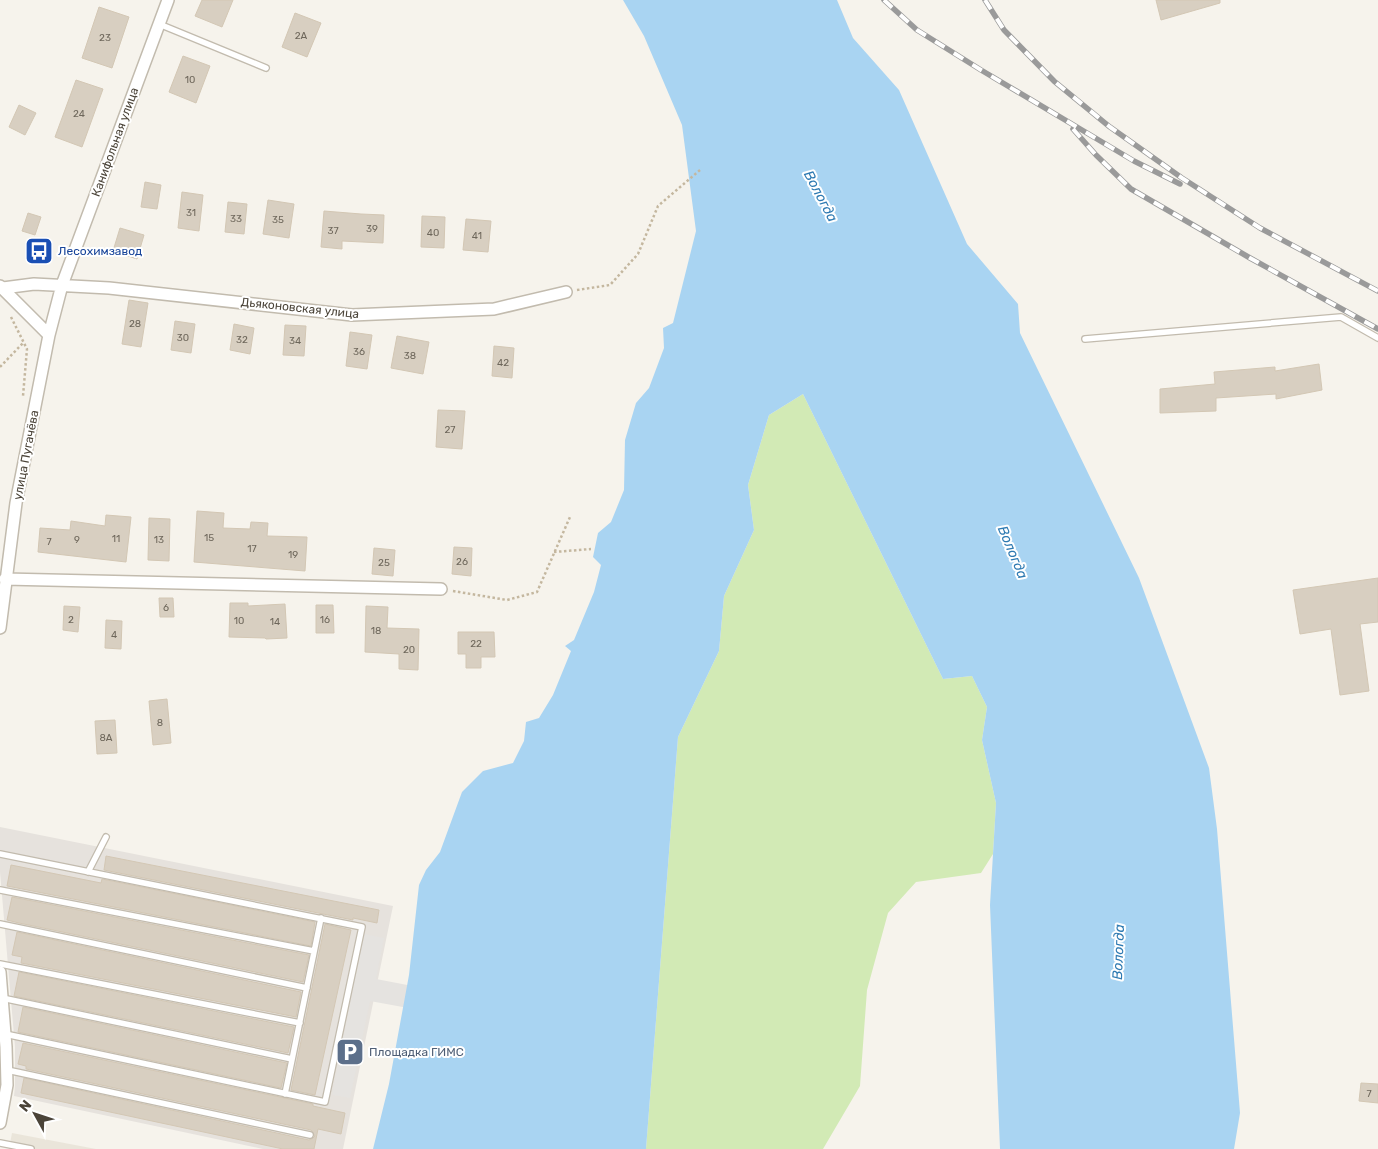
<svg xmlns="http://www.w3.org/2000/svg" width="1378" height="1149" font-family="Rubik,sans-serif">
  <style>
    .residential { fill: #eae5da }
    .industrial { fill: #e6e2dd }
    .green { fill: #d2eab5 }
    .parking { fill: #e5e3e0 }
    .water { fill: #a9d4f2 }
    .building { fill: #d8cfc1; stroke: #d3c7b4 }
    .lines { fill: none; stroke-linecap: round; stroke-linejoin: round }
    .lane-casing { stroke: #c2bbae; stroke-width: 8 }
    .street-casing { stroke: #c2bbae; stroke-width: 14 }
    .path { stroke: #c4b79f; stroke-width: 2.5; stroke-dasharray: 2.5 2.5; stroke-linecap: butt }
    .lane { stroke: #fff; stroke-width: 5.5 }
    .street { stroke: #fff; stroke-width: 11 }
    .rail-casing { stroke: #9a9a9a; stroke-width: 5.5 }
    .rail { stroke: #fff; stroke-width: 4; stroke-dasharray: 11; stroke-linecap: butt }
    .labels { text-anchor: middle; stroke-width: 4; stroke-linejoin: round; paint-order: stroke }
    .number-label { font-size: 10px; fill: #6e675b }
    .street-label { font-size: 12px; fill: #4b4439; stroke: #fff }
    .transit-label { font-size: 12px; fill: #164399; stroke: #fff; text-anchor: start }
    .service-label { font-size: 12px; fill: #4e5e75; stroke: #fff; text-anchor: start }
    .water-label { font-size: 14px; font-style: italic; fill: #2e7ab2; stroke: #fff }
  </style>
  <rect width="100%" height="100%" fill="#f6f3ec"/>
  <!-- residential -->
  <path class="residential" d="M12 1133 96 1149H9Z"/>
  <!-- industrial -->
  <path class="industrial" d="M0 827 393 906 343 1149H263L14 1096 15 1086V1047L0 872Z"/>
  <!-- green -->
  <path class="green" d="M803 394 943 679 972 676 987 707 982 740 996 803 993 854 981 873 916 882 888 913 867 990 860 1086 823 1149H646L678 737 719 651 724 596 754 530 748 485 769 415Z"/>
  <!-- parking -->
  <path class="parking" d="M364 934 384 938 376 979 423 988 419 1010 370 1001 350 1098 332 1095Z"/>
  <!-- water -->
  <path class="water" d="M623 0H837L853 38 899 90 967 244 1018 304 1020 333 1139 578 1209 768 1217 829 1240 1113 1234 1149H1000L990 905 996 803 982 740 987 707 972 676 943 679 803 394 769 415 748 485 754 530 724 596 719 651 678 737 646 1149H373L389 1084 409 975 419 885 426 870 440 852 462 792 483 771 513 763 524 741 526 722 539 718 553 695 571 651 565 646 574 640 594 592 601 565 593 557 598 533 611 522 624 490 625 440 636 403 649 388 664 348 663 328 673 323 696 231 682 125 644 36Z"/>
  <!-- building -->
  <path class="building" d="M202 0H233L222 27 195 16Z
    M1156 0H1220V3L1161 20Z
    M99 7 129 17 112 68 82 58Z
    M295 13 321 23 307 57 282 47Z
    M183 56 210 66 196 103 169 92Z
    M76 80 103 89 82 147 55 137Z
    M19 105 36 113 25 135 9 127Z
    M145 182 161 185 157 209 141 207Z
    M182 192 203 195 199 231 178 228Z
    M268 200 294 204 289 238 263 234Z
    M228 202 247 204 244 234 225 232Z
    M324 211 361 214 384 215 383 243 342 241V249L321 247Z
    M28 213 41 217 35 235 22 231Z
    M422 216 445 217 444 248 421 247Z
    M466 219 491 221 488 252 463 250Z
    M120 228 144 235 137 259 113 251Z
    M129 300 148 303 141 347 122 344Z
    M175 321 195 324 191 353 171 350Z
    M234 324 254 328 250 354 230 350Z
    M285 325 306 326 304 356 283 355Z
    M350 332 372 335 367 369 346 366Z
    M397 336 429 342 423 374 391 368Z
    M494 346 514 348 512 378 492 376Z
    M1319 364 1322 390 1276 399V394L1216 398V411L1160 413V389L1215 384 1214 372 1275 367V371Z
    M438 410 465 411 462 449 436 447Z
    M197 511 224 513 223 528 250 529 251 522 268 523 267 536 307 537 305 571 194 562Z
    M106 515 131 517 126 562 38 552 40 528 70 530 71 521 105 526Z
    M149 518 170 519 169 561 148 560Z
    M454 547 472 548 471 576 452 574Z
    M374 548 395 550 393 576 372 574Z
    M1378 578V622L1360 624 1369 691 1340 695 1331 629 1300 634 1293 590Z
    M159 598H173L174 617H160Z
    M230 603H248V606L285 604 287 638 266 639 265 638 229 637Z
    M316 605H333L334 633H316Z
    M64 606 80 607 78 632 63 630Z
    M366 606 388 607 387 628 419 629 418 670 399 669V654L365 652Z
    M106 620 122 621 121 649 105 648Z
    M458 632H494L495 657H481V668H466V654H458Z
    M167 699 171 743 153 745 149 701Z
    M115 720 117 753 97 754 95 721Z
    M106 856 379 910 377 923 353 918V920L104 870Z
    M11 865 101 883 102 879 315 922 311 946 7 886Z
    M12 897 309 955 303 982 19 923 7 920Z
    M325 924 351 930 315 1095 291 1090Z
    M17 932 301 992 296 1017 21 963 22 957 12 955Z
    M19 972 294 1027 288 1053 14 996Z
    M23 1007 287 1063 281 1088 18 1032Z
    M23 1043 313 1104V1106L345 1113 341 1134 318 1129 314 1149H283L21 1093 24 1078 309 1140 313 1138 315 1136 311 1130 26 1069V1066L18 1064Z
    M1361 1083 1378 1084V1103L1359 1101Z"/>
  <g class="lines">
    <defs>
      <path id="lane" d="M159 24 266 68
        M1085 339 1341 317 1378 338
        M0 854 362 927 325 1102 5 1034
        M88 872 106 837
        M0 890 314 951
        M0 924 307 988
        M0 964 300 1023
        M2 998 292 1059
        M7 1070 310 1135
        M285 1094 321 918
        M0 1143 31 1149"/>
      <path id="street" d="M0 286 49 335
        M3 288 34 284 109 288 352 315 494 309 566 292
        M5 579 441 589
        M0 628 16 503 49 335 62 285 168 0
        M0 972 6 1047 7 1085 0 1123"/>
    </defs>
    <!-- lane casing -->
    <use href="#lane" class="lane-casing"/>
    <!-- street casing -->
    <use href="#street" class="street-casing"/>
    <!-- path -->
    <path class="path" d="M577 290 610 285 638 254 658 206 700 170
      M11 317 27 349 23 396
      M0 367 23 343
      M554 552 591 549
      M453 591 507 600 537 592 570 517"/>
    <!-- lane -->
    <use href="#lane" class="lane"/>
    <!-- street -->
    <use href="#street" class="street"/>
    <defs>
      <path id="rail" d="M884 0 917 30 981 70 1134 161 1180 184
        M985 0 1004 30 1054 81 1110 127 1182 178 1260 228 1378 291
        M1073 129 1096 155 1131 189 1250 258 1378 329"/>
    </defs>
    <!-- rail casing -->
    <use href="#rail" class="rail-casing"/>
    <!-- rail -->
    <use href="#rail" class="rail"/>
  </g>
  <!-- icons -->
  <defs>
    <symbol id="bus-square" viewBox="-11 -11 22 22"><rect x="-9" y="-9" width="18" height="18" rx="4" fill="#1a4fb4" stroke="#fff"/><path d="M-5-6H5V4H4V6H2V4H-2V6H-4V4H-5ZM-3.5-4V0h7V-4ZM-3.5 1.2v1.5H-2V1.2ZM2 1.2v1.5H3.5V1.2Z" fill="#fff"/></symbol>
    <symbol id="parking-square" viewBox="-11 -11 22 22"><rect x="-9" y="-9" width="18" height="18" rx="4" fill="#5c6f8a" stroke="#fff"/><path d="M-3.5-5.5H1a3.5 3.5 0 0 1 0 7H-1V5.5H-3.5ZM-1-3.4V-.6H.8a1.4 1.4 0 0 0 0-2.8Z" fill="#fff"/></symbol>
  </defs>
  <g fill-rule="evenodd">
    <use href="#bus-square" x="23" y="235" width="32" height="32"/>
    <use href="#parking-square" x="334" y="1036" width="32" height="32"/>
  </g>
  <g class="labels">
    <!-- number labels -->
    <g class="number-label">
      <text x="301" y="39">2А</text>
      <text x="105" y="41">23</text>
      <text x="190" y="83">10</text>
      <text x="79" y="117">24</text>
      <text x="191" y="216">31</text>
      <text x="236" y="222">33</text>
      <text x="278" y="223">35</text>
      <text x="372" y="232">39</text>
      <text x="333" y="234">37</text>
      <text x="433" y="236">40</text>
      <text x="477" y="239">41</text>
      <text x="135" y="327">28</text>
      <text x="183" y="341">30</text>
      <text x="242" y="343">32</text>
      <text x="295" y="344">34</text>
      <text x="359" y="355">36</text>
      <text x="410" y="359">38</text>
      <text x="503" y="366">42</text>
      <text x="450" y="433">27</text>
      <text x="209" y="541">15</text>
      <text x="116" y="542">11</text>
      <text x="77" y="543">9</text>
      <text x="159" y="543">13</text>
      <text x="49" y="545">7</text>
      <text x="252" y="552">17</text>
      <text x="293" y="558">19</text>
      <text x="462" y="565">26</text>
      <text x="384" y="566">25</text>
      <text x="166" y="611">6</text>
      <text x="71" y="623">2</text>
      <text x="325" y="623">16</text>
      <text x="239" y="624">10</text>
      <text x="275" y="625">14</text>
      <text x="376" y="634">18</text>
      <text x="114" y="638">4</text>
      <text x="476" y="647">22</text>
      <text x="409" y="653">20</text>
      <text x="160" y="726">8</text>
      <text x="106" y="741">8А</text>
      <text x="1369" y="1097">7</text>
    </g>
    <!-- street labels -->
    <g class="street-label">
      <text transform="translate(115 142) rotate(-70)" y="4">Канифольная улица</text>
      <text transform="translate(300 308) rotate(6)" y="4">Дьяконовская улица</text>
      <text transform="translate(26 455) rotate(-79)" y="4">улица Пугачёва</text>
    </g>
    <!-- transit labels -->
    <g class="transit-label">
      <text x="58" y="255">Лесохимзавод</text>
    </g>
    <!-- service labels -->
    <g class="service-label">
      <text x="369" y="1056">Площадка ГИМС</text>
    </g>
    <!-- water labels -->
    <g class="water-label">
      <text transform="translate(821 196) rotate(62)" y="5">Вологда</text>
      <text transform="translate(1013 552) rotate(67)" y="5">Вологда</text>
      <text transform="translate(1118 952) rotate(-88)" y="5">Вологда</text>
    </g>
  </g>
  <!-- north arrow -->
  <g transform="translate(35 1114) rotate(310)" stroke="#ffffff" stroke-width="4" paint-order="stroke">
  <path d="M0-4L9 19L0 12L-9 19Z" fill="#4b4439"/>
  <text y="-8" font-size="14" font-weight="bold" text-anchor="middle" fill="#4b4439">N</text>
  </g>
</svg>
